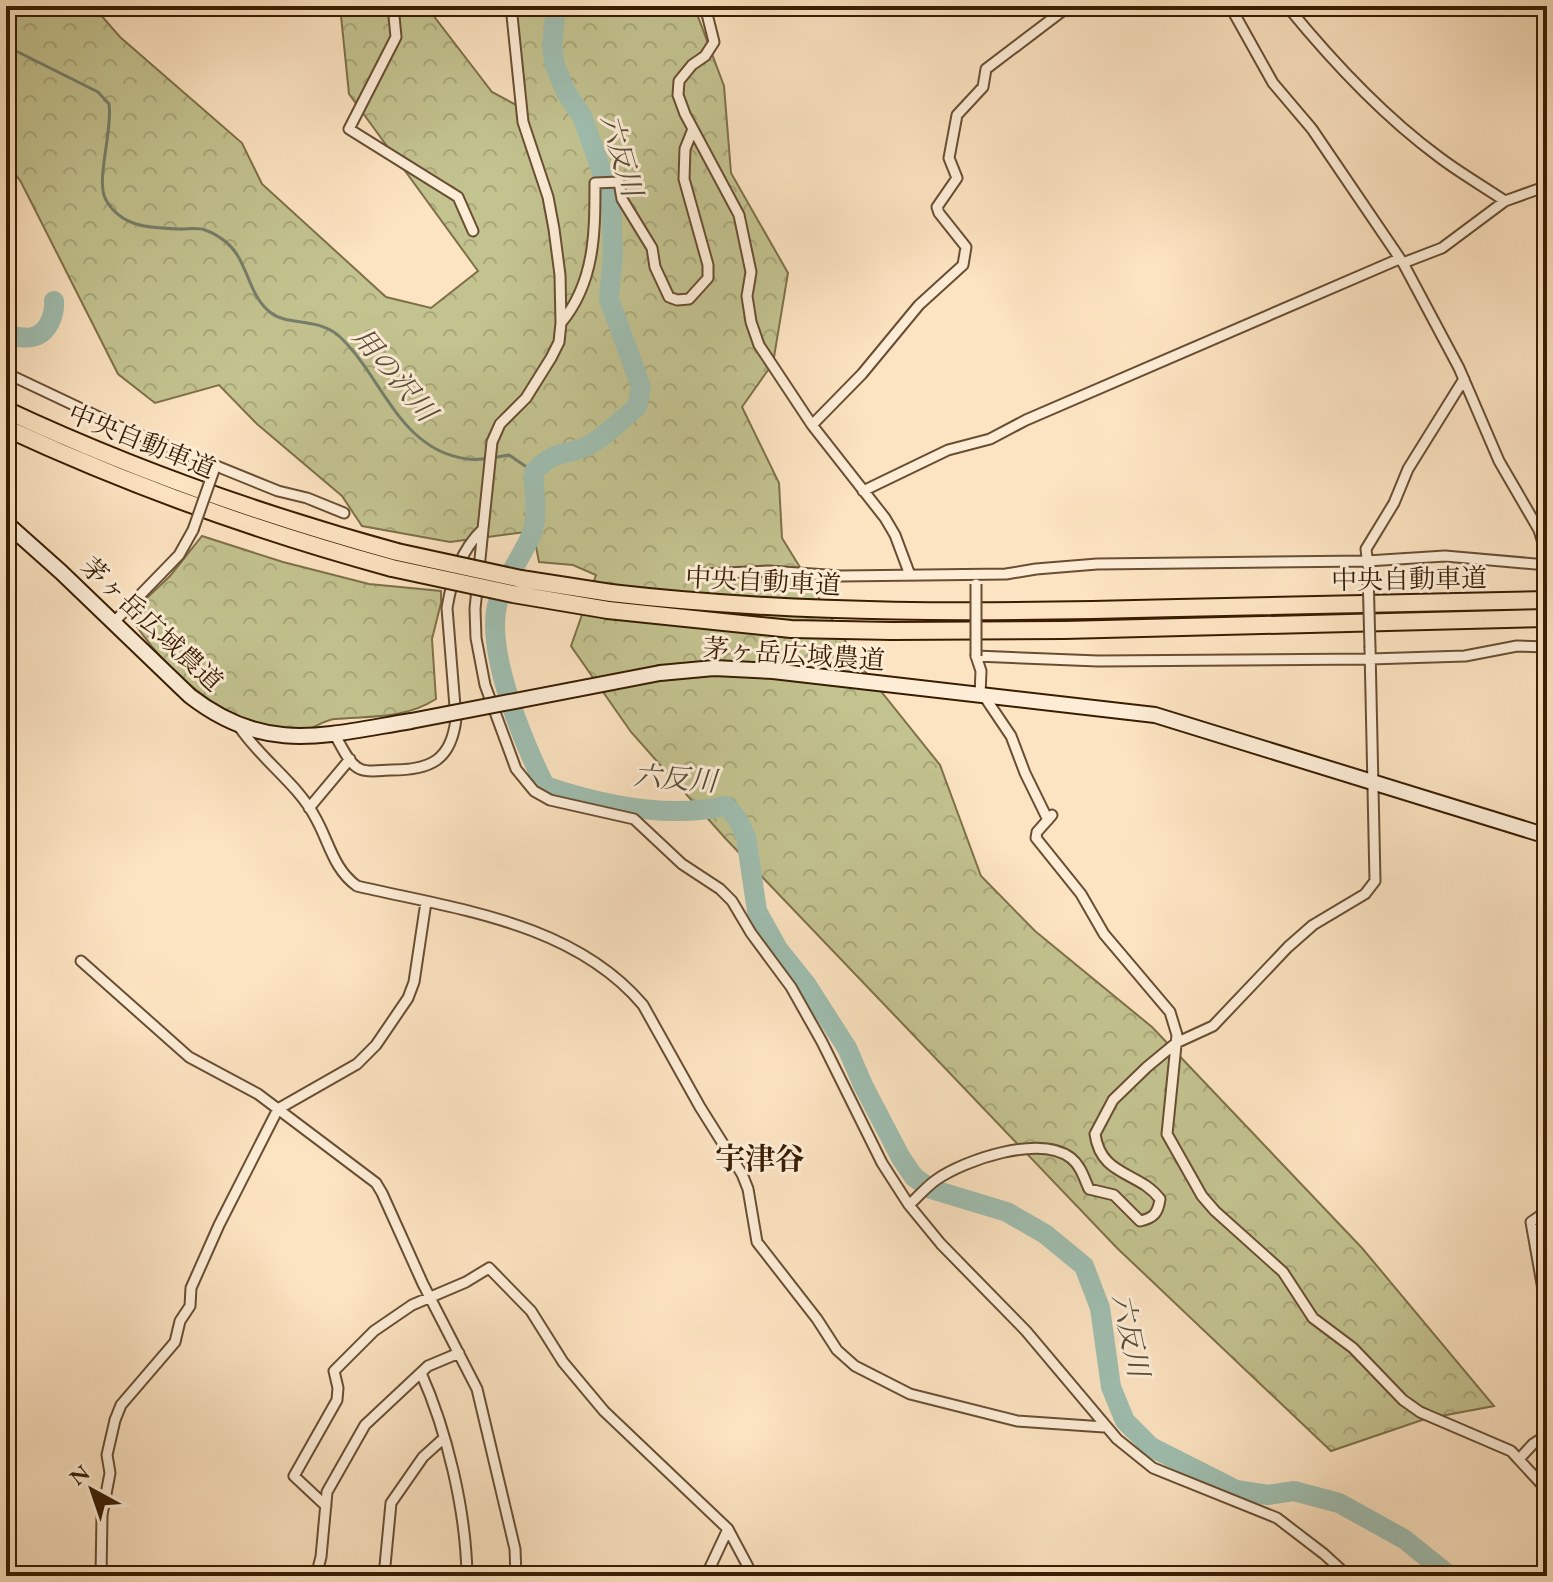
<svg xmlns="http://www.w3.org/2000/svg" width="1553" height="1582" font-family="'EB Garamond','Noto Serif JP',serif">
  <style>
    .forest { fill: url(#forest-crowns); stroke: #7e7049; stroke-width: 2 }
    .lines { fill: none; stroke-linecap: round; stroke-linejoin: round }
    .stream { stroke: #767e6a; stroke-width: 3 }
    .river { stroke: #9fbeb0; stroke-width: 20 }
    .street-casing { stroke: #694e32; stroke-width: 13 }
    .secondary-casing { stroke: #381d02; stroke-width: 18 }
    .highway-casing { stroke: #381d02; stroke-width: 20 }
    .street { stroke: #fdedd7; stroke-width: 9 }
    .secondary { stroke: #fdedd7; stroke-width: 14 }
    .highway { stroke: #fce3c1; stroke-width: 16 }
    .street-bridge-casing { stroke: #694e32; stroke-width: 13; stroke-linecap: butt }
    .secondary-bridge-casing { stroke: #381d02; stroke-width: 18; stroke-linecap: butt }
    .highway-bridge-casing { stroke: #381d02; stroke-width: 20; stroke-linecap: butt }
    .street-bridge { stroke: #fdedd7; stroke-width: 9 }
    .secondary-bridge { stroke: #fdedd7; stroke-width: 14 }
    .highway-bridge { stroke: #fce3c1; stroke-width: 16 }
    .labels { text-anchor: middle; stroke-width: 6; stroke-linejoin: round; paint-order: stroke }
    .street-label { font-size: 26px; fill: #381d02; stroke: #fdedd7 }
    .water-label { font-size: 28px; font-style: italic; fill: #574d36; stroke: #fdedd7 }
    .quarter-label { font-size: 30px; font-weight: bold; fill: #381d02; stroke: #fdedd7 }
  </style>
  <defs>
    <pattern id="forest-crowns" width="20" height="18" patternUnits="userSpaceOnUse" patternTransform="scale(2)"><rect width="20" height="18" fill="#c3c390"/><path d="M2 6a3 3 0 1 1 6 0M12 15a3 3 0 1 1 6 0" fill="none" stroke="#a8a77b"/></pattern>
  </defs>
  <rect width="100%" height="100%" fill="#fce3c1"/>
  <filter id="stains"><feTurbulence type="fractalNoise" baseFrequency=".0025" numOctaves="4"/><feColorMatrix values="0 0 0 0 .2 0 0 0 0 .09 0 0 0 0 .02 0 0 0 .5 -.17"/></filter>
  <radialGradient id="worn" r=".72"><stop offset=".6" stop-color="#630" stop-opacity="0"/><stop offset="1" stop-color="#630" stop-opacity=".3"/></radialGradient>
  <!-- forest -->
  <path class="forest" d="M6 6H93L120 37 242 143 262 184 386 297 431 308 478 271 349 94 340 6H426L492 92 520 107 516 6H694L724 86 731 173 788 273 773 363 742 407 779 483 782 538 860 665 940 765 981 876 1035 931 1152 1027 1362 1248 1494 1406 1425 1419 1331 1451 1117 1248 725 838 631 732 571 646 596 575 573 565 539 562 533 531 450 542 362 526 342 496 257 424 219 385 155 403 118 374 21 182 6 161Z
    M202 536 283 562 369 584 441 591V603L432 639 436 699C405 719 371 716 335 719 323 720 312 730 300 732 295 732 287 730 282 729 217 719 164 669 129 615L170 576Z"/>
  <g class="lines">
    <!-- stream -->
    <path class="stream" d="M6 46 98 92 109 104C113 131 95 182 106 200 122 228 151 228 181 229 188 229 198 227 205 230 211 232 221 238 226 242 249 261 247 295 271 313 288 326 317 317 339 336 383 377 399 450 467 459 480 461 496 457 509 455L534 472"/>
    <!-- river -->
    <path class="river" d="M556 6 552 46 555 66 567 94 582 116 611 198 613 254 609 299 641 387 637 407C621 420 603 439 585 447 561 457 554 450 534 472 533 492 539 514 532 533 522 558 500 584 496 611 489 660 523 741 545 786 601 805 667 819 726 806L737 818 746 837 757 911 778 949 806 984 847 1048 863 1085 901 1158 914 1177 931 1189 1007 1212 1045 1234 1084 1266 1100 1308 1111 1387 1125 1421 1151 1447 1236 1490 1268 1495 1294 1491 1339 1503 1404 1539 1450 1576
      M6 335C13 336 25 339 32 337 48 334 55 315 54 301"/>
    <defs>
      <path id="street" d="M393 6 396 37 349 129 458 197 473 231
        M511 6 523 122 548 197 554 229 560 275 561 323 559 342 551 358 526 398 500 424 492 442 483 529 475 609 476 638 485 685 516 769 534 791 550 800 634 819 682 864 720 889 732 901 751 933 791 987 822 1042 882 1163 909 1205 941 1244 1026 1331 1117 1439 1153 1468 1277 1518 1324 1554 1348 1576
        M705 6 714 42 705 56 692 65 679 81 678 95 685 114 739 215 751 272 747 296 751 322 759 345 812 425 885 518 895 535 910 575
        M1230 6 1273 83 1312 129 1403 263 1459 368 1499 461 1539 530 1547 556
        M1287 6C1331 60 1382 115 1439 157 1460 173 1483 186 1505 201
        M1403 263 1442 248 1505 201 1547 186
        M561 323C595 282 595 233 595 183L619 182 622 199 652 248 655 267 669 297 677 300 689 299 708 278V265L684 179 685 149 693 129
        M6 373 120 427 278 491 307 498 344 513
        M812 425 862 374 919 305 963 265 966 247 939 213 937 207 957 178 949 158 957 115 983 87 986 69 1069 6
        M863 491 948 450 990 439 1026 420 1399 259
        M1368 566 1366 549 1394 503 1408 469 1464 379
        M704 574 769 571 841 576 1006 574 1036 569 1097 564 1367 561 1445 556 1547 565
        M114 622 179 555 193 530
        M980 695 981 671 976 656 1098 661 1370 659 1465 656 1517 646 1547 647
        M984 696 1011 736 1025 773 1048 820
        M238 725C260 759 297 783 315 817 329 841 333 869 357 886 455 909 573 922 643 1005L700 1107 742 1174 748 1189 757 1242 817 1319 837 1350 855 1366 910 1394 1017 1421 1104 1427
        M334 734C341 744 348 764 360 769 368 773 382 770 391 770 430 770 451 761 456 719L447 608C452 578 461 550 483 529
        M309 808 350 759
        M1052 815 1037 832 1036 838 1081 894 1104 934 1170 1012 1177 1035 1167 1134 1202 1196 1215 1211 1283 1272 1313 1318 1353 1348 1403 1400 1420 1412 1511 1451 1547 1490
        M81 961 189 1057 258 1094 376 1183 382 1193 423 1284 477 1389 515 1549 516 1576
        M909 1205C918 1197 926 1187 936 1180 964 1160 1040 1134 1071 1158 1081 1166 1084 1178 1089 1189L1114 1195 1140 1221C1154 1218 1158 1213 1160 1199 1139 1171 1101 1177 1095 1134L1113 1100 1147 1067 1176 1043 1213 1026 1288 947 1313 925 1365 894 1375 881 1370 648
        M1547 1211 1531 1222 1547 1312
        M421 1373C447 1431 466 1511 467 1576
        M1520 1458 1533 1444 1547 1435
        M326 1506 294 1476 337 1400 338 1388 334 1371 374 1331 412 1305 466 1282 489 1268 531 1311 563 1362 604 1411 728 1529 753 1576
        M101 1576 102 1515 110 1473 107 1455 115 1420 121 1405 175 1342 180 1321 190 1306 191 1288 219 1225 278 1109 357 1064 376 1045 408 998 414 982 426 902
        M316 1576 321 1557 327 1492 365 1425 428 1366 459 1353
        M384 1576 391 1503 423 1457 444 1438
        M706 1576 728 1529"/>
      <path id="secondary" d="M6 523 61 572 190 696C266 755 325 735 411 721
        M660 673 714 668 773 671 1155 715 1547 836"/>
      <path id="highway" d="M6 410C132 469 262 515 397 552
        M6 428C131 486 260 532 392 568
        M611 593C800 615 989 613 1178 608 1301 606 1424 603 1547 600
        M608 610 791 629 892 631 1064 630 1547 618"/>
    </defs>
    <!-- street casing -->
    <use href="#street" class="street-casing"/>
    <!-- secondary casing -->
    <use href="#secondary" class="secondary-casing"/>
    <!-- highway casing -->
    <use href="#highway" class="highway-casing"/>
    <!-- street -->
    <use href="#street" class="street"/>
    <!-- secondary -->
    <use href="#secondary" class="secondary"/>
    <!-- highway -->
    <use href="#highway" class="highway"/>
    <defs>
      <path id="street-bridge" d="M193 530 214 470
        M1368 573 1370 648
        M976 656V584"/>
      <path id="secondary-bridge" d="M411 721 660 673"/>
      <path id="highway-bridge" d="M397 552 521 579 611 593
        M392 568 513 594 608 610"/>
    </defs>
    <!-- street-bridge casing -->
    <use href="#street-bridge" class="street-bridge-casing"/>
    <!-- secondary-bridge casing -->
    <use href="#secondary-bridge" class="secondary-bridge-casing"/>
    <!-- highway-bridge casing -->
    <use href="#highway-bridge" class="highway-bridge-casing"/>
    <!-- street-bridge -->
    <use href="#street-bridge" class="street-bridge"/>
    <!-- secondary-bridge -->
    <use href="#secondary-bridge" class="secondary-bridge"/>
    <!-- highway-bridge -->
    <use href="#highway-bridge" class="highway-bridge"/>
  </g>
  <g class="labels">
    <!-- street labels -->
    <g class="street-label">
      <text transform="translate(142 441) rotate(22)" y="9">中央自動車道</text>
      <text transform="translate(1409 579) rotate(-1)" y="9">中央自動車道</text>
      <text transform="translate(763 581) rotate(3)" y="9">中央自動車道</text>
      <text transform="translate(152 624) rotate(43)" y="9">茅ヶ岳広域農道</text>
      <text transform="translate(794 654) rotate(4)" y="9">茅ヶ岳広域農道</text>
    </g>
    <!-- water labels -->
    <g class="water-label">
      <text transform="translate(622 155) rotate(74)" y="10">六反川</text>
      <text transform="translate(395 374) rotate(50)" y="10">用の沢川</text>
      <text transform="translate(675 778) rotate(4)" y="10">六反川</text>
      <text transform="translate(1131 1335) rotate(78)" y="10">六反川</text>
    </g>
    <!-- quarter labels -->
    <g class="quarter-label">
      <text x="760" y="1169">宇津谷</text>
    </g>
  </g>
  <!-- margin -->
  <rect width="1553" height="1582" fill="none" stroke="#fce3c1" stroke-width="32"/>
  <rect x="8" y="8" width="1537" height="1566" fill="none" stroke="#381d02" stroke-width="4"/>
  <rect x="16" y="16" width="1521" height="1550" fill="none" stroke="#381d02" stroke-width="2"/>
  <!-- north arrow -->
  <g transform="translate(92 1490) rotate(320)" stroke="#fdedd7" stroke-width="6" paint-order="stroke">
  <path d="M0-6L14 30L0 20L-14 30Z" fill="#381d02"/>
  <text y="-12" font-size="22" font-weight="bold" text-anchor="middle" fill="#381d02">N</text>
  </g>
  <rect width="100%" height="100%" filter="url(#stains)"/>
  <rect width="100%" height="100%" fill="url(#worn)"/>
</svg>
